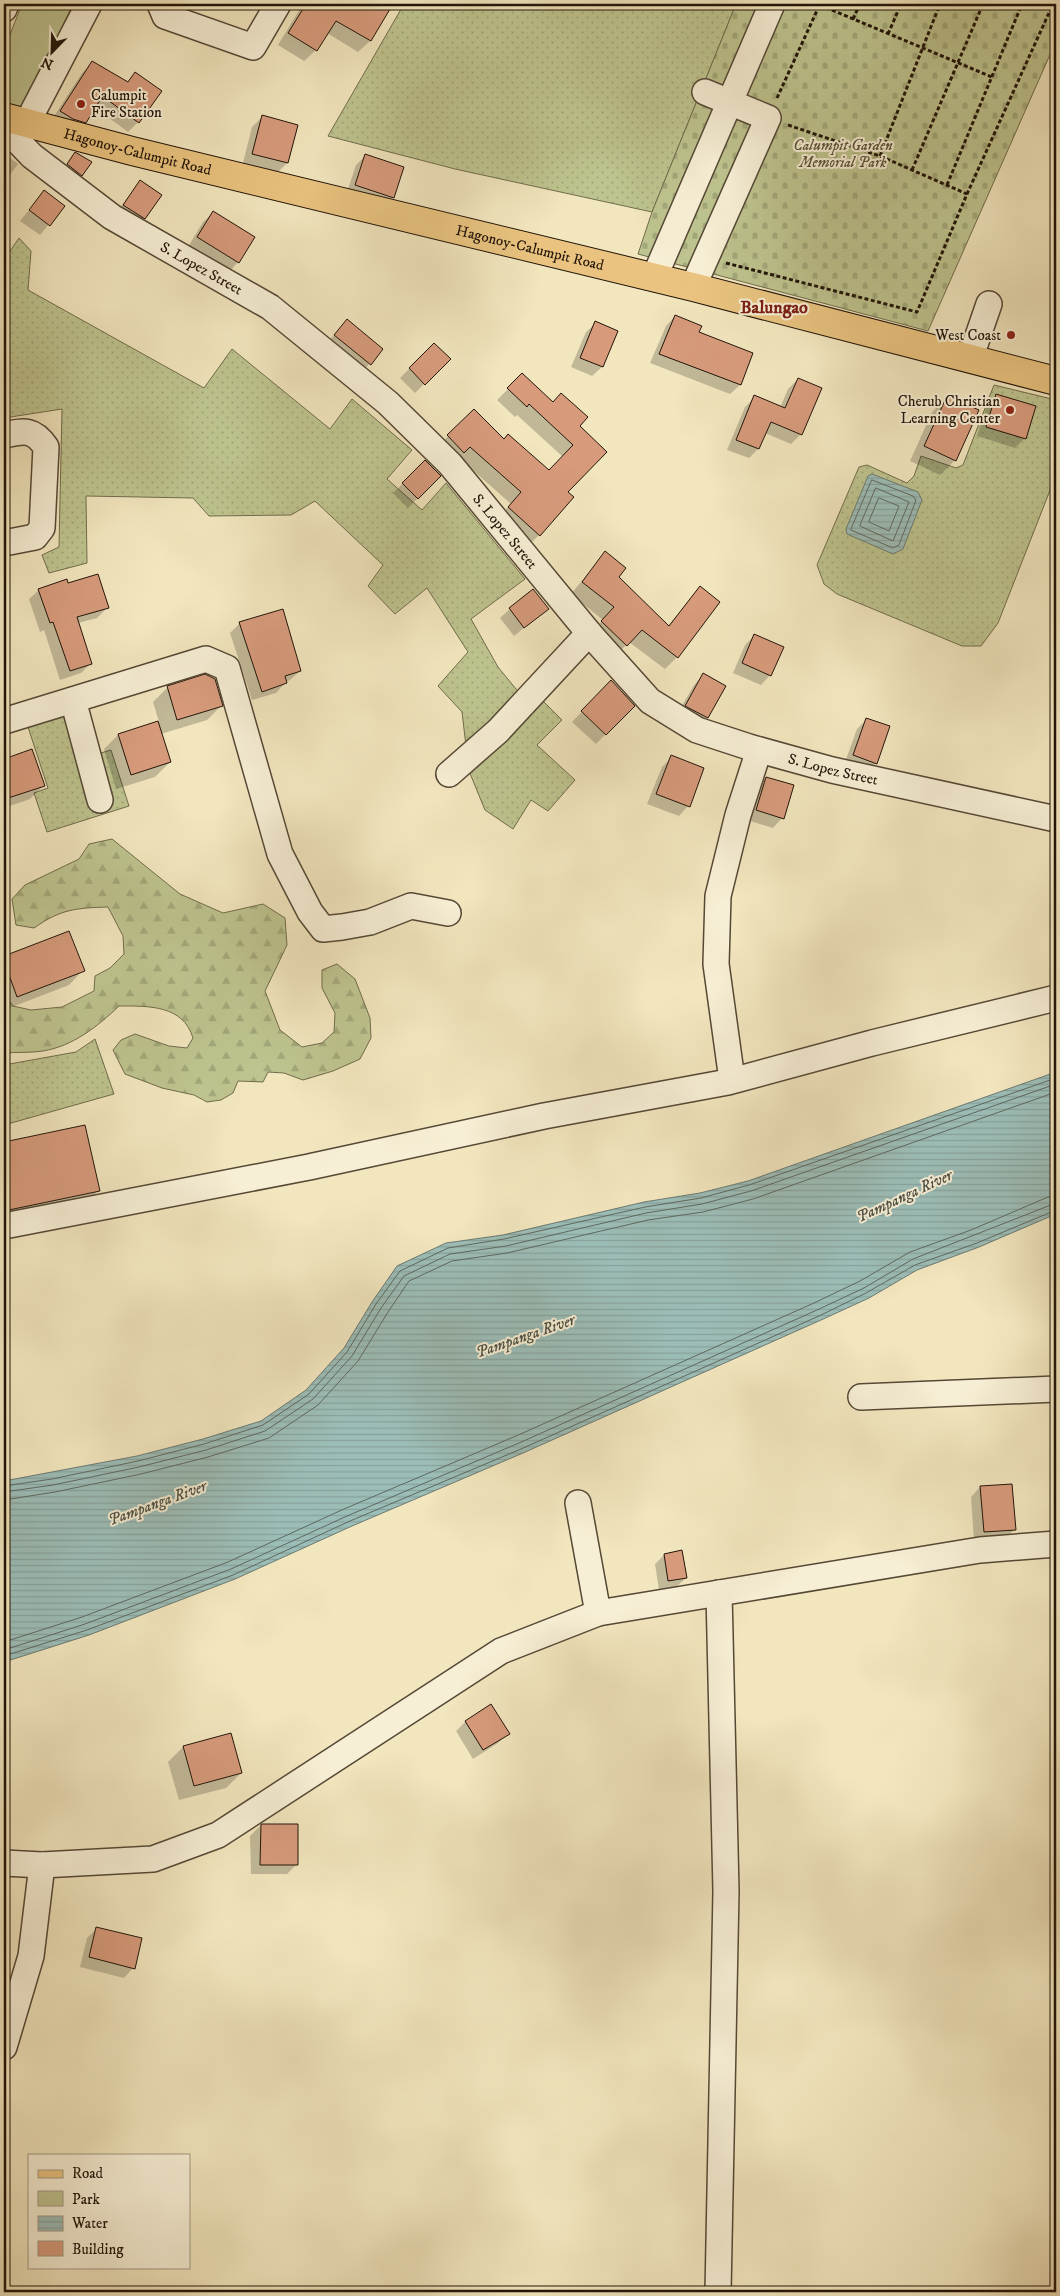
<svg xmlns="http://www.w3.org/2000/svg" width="1060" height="2296" font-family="'IM FELL DW Pica',serif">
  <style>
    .grass { fill: url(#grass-dots); stroke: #706c4c }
    .forest { fill: url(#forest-firs); stroke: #706c4c }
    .cemetery { fill: url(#cemetery-stones); stroke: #706c4c }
    .green { fill: #bec48f; stroke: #706c4c }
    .water { fill: url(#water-rules); stroke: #6b7a72 }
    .shadow { fill: #0003 }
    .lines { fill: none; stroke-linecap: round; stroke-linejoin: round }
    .shore { stroke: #5e6960; stroke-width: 1 }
    .building { fill: #d79b7c; stroke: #211409 }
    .minor-casing { stroke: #554836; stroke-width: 28 }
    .major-casing { stroke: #211409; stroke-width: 30 }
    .path { stroke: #211409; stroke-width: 3; stroke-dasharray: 4 2.5; stroke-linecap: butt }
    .minor { stroke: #f7efd5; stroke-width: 25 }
    .major { stroke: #e9c37f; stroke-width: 28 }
    .poi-dot { fill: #8f2418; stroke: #f7efd5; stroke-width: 2 }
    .labels { text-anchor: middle; stroke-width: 4; stroke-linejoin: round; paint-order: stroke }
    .poi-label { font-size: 15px; fill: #211409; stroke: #f7efd5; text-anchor: end }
    .park-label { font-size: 15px; font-style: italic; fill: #585238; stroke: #f7efd5 }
    .street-label { font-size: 15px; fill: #211409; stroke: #f7efd5 }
    .water-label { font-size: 16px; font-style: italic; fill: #4c5046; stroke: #f7efd5 }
    .quarter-label { font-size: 18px; font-weight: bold; fill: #7a1f14; stroke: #f7efd5 }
  </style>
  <defs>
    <pattern id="grass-dots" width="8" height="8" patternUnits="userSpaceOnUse" patternTransform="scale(1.25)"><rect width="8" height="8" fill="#bec48f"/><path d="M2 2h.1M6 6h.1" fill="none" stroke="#a3a87a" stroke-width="1.8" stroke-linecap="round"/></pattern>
    <pattern id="forest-firs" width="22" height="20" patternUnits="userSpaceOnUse" patternTransform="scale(1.25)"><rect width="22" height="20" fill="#bec48f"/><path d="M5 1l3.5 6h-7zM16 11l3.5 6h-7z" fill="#a3a87a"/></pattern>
    <pattern id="cemetery-stones" width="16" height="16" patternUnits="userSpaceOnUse" patternTransform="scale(1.25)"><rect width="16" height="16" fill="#bec48f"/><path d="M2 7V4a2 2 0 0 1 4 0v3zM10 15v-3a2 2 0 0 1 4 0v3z" fill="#a3a87a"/></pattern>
    <pattern id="water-rules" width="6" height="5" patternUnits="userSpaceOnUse" patternTransform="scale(1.25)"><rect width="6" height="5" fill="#9cbeb8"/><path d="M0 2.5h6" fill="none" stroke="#86a29d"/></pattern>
  </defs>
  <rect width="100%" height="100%" fill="#f2e6be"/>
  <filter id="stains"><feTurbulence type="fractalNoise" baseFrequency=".004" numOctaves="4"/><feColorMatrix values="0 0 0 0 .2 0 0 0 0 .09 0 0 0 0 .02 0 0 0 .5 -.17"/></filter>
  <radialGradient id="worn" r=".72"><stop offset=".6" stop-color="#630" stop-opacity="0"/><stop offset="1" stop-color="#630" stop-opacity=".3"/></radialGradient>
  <!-- grass -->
  <path class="grass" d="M404 4H736L652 212 455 169 328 136Z
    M19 238 31 251 28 290 204 388 232 349 330 429 352 399 412 450 387 479 422 510 446 483 525 579 471 619 498 667 525 700 535 693 562 720 537 745 575 780 548 811 531 800 513 829 485 810 469 771 462 712 438 686 468 652 427 588 395 614 368 586 383 565 315 501 291 515 209 516 193 498 86 496 87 563 49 573 42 555 59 547 62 409 4 418V260Z
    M994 385 1056 400V475L998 623 981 646H962L837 594 824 584 817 565 859 467 867 465 907 483 914 476 921 456 956 468 963 465Z
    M70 714 84 758 111 750 129 806 47 832 34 793 48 788 28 727Z
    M95 1039 114 1094 4 1125V1065L76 1052Z"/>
  <!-- forest -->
  <path class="forest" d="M112 839 180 894 223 913 263 904 285 918 287 945 265 991 280 1030 302 1047 322 1043 334 1032 335 1013 322 988V970L337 964 355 979 370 1018 371 1038 360 1059 333 1071 303 1080 284 1073 268 1072 263 1082 238 1081 233 1093 221 1100 207 1102 194 1095 162 1088 125 1074 113 1050 121 1040 135 1034 169 1046 187 1048 193 1038C183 1005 149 1006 119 1006 97 1027 73 1046 43 1051 30 1053 16 1052 4 1053V994L13 1006 31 1010 62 1007 94 991 95 976 110 968 124 954 123 936 108 907C76 908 61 909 34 928L16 925 12 899 25 885 79 859 89 844Z"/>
  <!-- cemetery -->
  <path class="cemetery" d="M736 4H1056V41L928 331 638 254 652 212Z"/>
  <!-- green -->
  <path class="green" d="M22 4H73L23 111 4 107V50Z"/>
  <!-- water -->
  <path class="water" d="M872 474 918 492 922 500 903 549 893 554 847 534 846 529 868 476Z
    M1056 1072V1214L979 1247 917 1270 869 1298 821 1320 523 1453 352 1526 235 1579 89 1635 4 1662V1481L137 1456 203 1439 261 1421 306 1390 344 1348 372 1302 397 1266 446 1243 503 1235 644 1202 700 1193 748 1181Z"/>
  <!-- shadow -->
  <path class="shadow" d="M156 4H187L174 19Z
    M303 4H391L370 41 358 52 327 33 316 50 304 61 278 45Z
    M92 63 126 83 136 73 138 122 128 132 96 108 76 132 51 121 82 73Z
    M262 117 297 126 287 163 277 173 243 163 252 127Z
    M5 154 18 164 4 183V156Z
    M75 154 90 162 77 180 63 169Z
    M365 156 393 197 383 207 346 195 356 165Z
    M141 182 160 196 144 219 135 228 114 215Z
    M44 192 64 206 40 235 20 221Z
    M213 213 238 262 229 272 188 247 203 222Z
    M675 316 698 332 752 354 740 385 730 394 650 363 666 326Z
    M347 321 382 350 360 374 325 345Z
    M596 323 616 331 602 367 592 376 571 367 586 332Z
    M434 344 449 359 415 393 400 378Z
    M522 375 578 426 566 492 539 535 528 546 497 519 511 504 458 457 437 447 474 411 504 440 549 472 563 457 517 415 515 417 497 400Z
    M798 379 801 434 791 444 765 433 758 449 749 458 727 450 745 407 755 397 780 408 788 389Z
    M997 395 1025 438 1015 448 977 436 987 405Z
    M947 397 955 460 940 475 910 461 932 412Z
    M425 462 439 476 408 508 393 493Z
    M605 553 617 577 668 626 700 588 719 603 677 657 665 669 629 642 614 657 590 633 603 620 571 594Z
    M67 584 107 608 97 618 78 623 91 663 81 673 60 680 44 630 40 632 29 599 39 590Z
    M510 609H547L514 636 500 618Z
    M240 623 300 671 290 680 286 682 276 693 252 700 230 633Z
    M754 636 770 675 761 685 733 673 745 645Z
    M703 675 725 687 707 718 697 727 676 716 694 685Z
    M611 682 633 706 596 744 572 722Z
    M168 687 221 706 207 720 161 734 170 762 155 777 116 789 104 749 118 735 159 722 153 702Z
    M866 720 876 763 866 773 844 765 857 729Z
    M31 751 43 786 30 799 4 808V760Z
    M672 757 688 806 679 816 647 804 662 767Z
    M766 778 782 818 773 828 747 820 756 788Z
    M68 933 83 970 69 985 4 1010V957Z
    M84 1126 98 1191 79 1210 4 1226V1143Z
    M980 1487 1015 1529 1005 1539 974 1541 971 1497Z
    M664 1555 686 1578 676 1587 659 1590 655 1564Z
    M491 1706 508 1734 498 1743 473 1759 456 1731 465 1722Z
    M231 1735 241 1773 226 1788 179 1800 168 1762 183 1747Z
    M297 1825V1864L287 1874H251L250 1836 260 1826Z
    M96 1929 133 1968 124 1978 80 1967 87 1938Z
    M4 2186 10 2190 4 2203Z
    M4 2229 9 2231 4 2241Z"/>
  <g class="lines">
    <!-- shore -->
    <path class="shore" d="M872 480 913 496 916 500 899 545 893 548 851 530Z
      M876 488 909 502 893 541 860 526Z
      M879 498 899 506 889 531 869 522Z
      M4 1486 52 1479 138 1461 204 1444 263 1425 309 1394 347 1352 376 1304 400 1271 448 1248 504 1239 645 1207 701 1198 749 1185 1056 1078
      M4 1492 53 1485 139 1467 206 1450 265 1431 313 1399 352 1356 381 1308 404 1276 450 1254 506 1246 646 1213 702 1204 751 1191 1056 1084
      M4 1500 55 1492 141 1474 208 1457 269 1438 318 1405 358 1361 388 1312 409 1281 452 1261 507 1253 648 1220 703 1212 753 1199 1056 1092
      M4 1642 82 1617 228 1562 344 1509 516 1436 814 1303 860 1281 910 1252 971 1230 1048 1197 1056 1196
      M4 1650 85 1624 231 1569 347 1516 519 1443 817 1310 864 1288 913 1259 1056 1203
      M4 1656 87 1630 233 1575 350 1521 521 1449 819 1316 866 1293 915 1265 977 1243 1056 1210"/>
  </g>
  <!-- building -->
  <path class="building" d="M306 4H393L371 41 336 21 317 51 288 33Z
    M92 61 128 82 135 72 162 91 139 123 105 98 103 102 100 100 86 123 73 119 60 111Z
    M262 115 298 125 288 163 252 154Z
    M75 152 92 162 82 176 67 164Z
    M365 154 404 167 394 198 355 185Z
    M140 180 162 195 145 219 123 205Z
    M44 190 65 206 50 226 29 210Z
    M213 211 255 237 239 263 197 237Z
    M675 315 702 326 699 332 753 353 741 385 659 354Z
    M347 319 383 349 371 365 334 335Z
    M595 321 618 331 603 367 580 358Z
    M434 343 451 359 425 385 409 368Z
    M522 373 553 402 561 393 588 417 580 426 607 452 568 492 574 497 540 536 508 507 521 492 470 447 464 453 447 435 474 409 504 439 508 434 549 470 573 445 529 404 527 407 507 388Z
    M798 378 822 388 802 435 771 422 759 449 736 440 754 395 785 408Z
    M996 394 1036 406 1026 439 986 427Z
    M947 396 979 410 956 461 924 446Z
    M425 460 441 476 418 499 402 483Z
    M605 551 626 568 619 577 669 626 700 586 720 602 678 658 642 630 627 646 601 621 614 607 582 582Z
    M98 574 109 608 77 617 92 664 70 671 53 622 50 623 38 589 67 579 68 583Z
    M533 589 549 609 524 628 509 608Z
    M283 609 301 671 285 676 287 683 262 692 239 622Z
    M754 634 784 647 771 676 742 663Z
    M703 673 726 686 708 718 685 706Z
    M205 674 215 679 223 706 177 720 167 686Z
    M611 680 635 706 606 735 581 711Z
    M866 718 890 726 877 764 853 755Z
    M158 721 171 762 131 775 118 734Z
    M32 749 45 786 8 798 4 786V759Z
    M671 755 704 768 690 807 656 794Z
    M766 777 794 785 784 819 756 810Z
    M69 931 85 971 17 997 4 961V956Z
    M85 1125 100 1191 4 1211V1142Z
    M1012 1484 1016 1530 984 1532 980 1486Z
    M682 1550 687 1578 668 1581 664 1554Z
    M491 1704 510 1734 483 1750 465 1721Z
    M231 1733 242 1773 194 1786 183 1746Z
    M261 1824H298V1865H260Z
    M96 1927 142 1938 135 1969 89 1957Z"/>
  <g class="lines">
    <defs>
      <g id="minor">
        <path d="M160 4 165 16 253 47 278 4"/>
        <path d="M4 9 6 4"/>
        <path d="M27 123 89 4"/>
        <path id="s1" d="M4 127 32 156 112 217 270 307 388 403 450 464 589 633 650 701 697 730 749 747 832 770 1056 819"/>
        <path d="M654 278 772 4"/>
        <path d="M693 287 768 118 705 92"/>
        <path d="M970 359 989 304"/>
        <path d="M4 435C24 431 33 428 46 447L42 528 35 537 4 543"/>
        <path d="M73 700 100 800"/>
        <path d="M4 721 206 659 227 668 280 854 310 912 323 929 342 927 370 922 411 906 448 913"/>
        <path d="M449 774 498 731 589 633"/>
        <path d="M732 1080 716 964 718 896 738 815 759 750"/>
        <path d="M4 1226 309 1167 544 1116 728 1082 872 1043 1056 998"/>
        <path d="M861 1397 1056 1389"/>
        <path d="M578 1503 598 1613"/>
        <path d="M4 1863 42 1865 153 1859 218 1835 501 1651 598 1613 980 1550 1056 1544"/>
        <path d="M4 2047 31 1956 42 1865"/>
        <path d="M718 2292 726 1891 719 1593"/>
      </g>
      <g id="major">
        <path id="s2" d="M4 117 132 151 693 287 1056 381"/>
      </g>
    </defs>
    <!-- minor casing -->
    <use href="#minor" class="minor-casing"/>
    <!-- major casing -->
    <use href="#major" class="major-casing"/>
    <!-- path -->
    <path class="path" d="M820 5 992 77
      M853 19 860 4
      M888 34 901 4
      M777 98 820 4
      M788 125 880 156 967 194
      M880 156 940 4
      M912 170 983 4
      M947 185 1022 4
      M726 263 917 312 967 194 1053 4"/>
    <!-- minor -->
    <use href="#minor" class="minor"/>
    <!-- major -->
    <use href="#major" class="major"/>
  </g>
  <!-- markers -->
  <g class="poi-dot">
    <circle cx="81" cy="104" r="5"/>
    <circle cx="1011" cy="335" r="5"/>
    <circle cx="1010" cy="410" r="5"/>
  </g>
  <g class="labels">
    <!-- poi labels -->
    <g class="poi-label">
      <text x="91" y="100" text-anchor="start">Calumpit<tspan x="91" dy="17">Fire Station</tspan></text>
      <text x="1001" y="340">West Coast</text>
      <text x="1000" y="406">Cherub Christian<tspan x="1000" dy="17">Learning Center</tspan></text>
    </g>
    <!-- park labels -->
    <g class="park-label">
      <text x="843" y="150">Calumpit Garden<tspan x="843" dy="17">Memorial Park</tspan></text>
    </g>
    <!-- street labels -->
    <g class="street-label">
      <text dy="5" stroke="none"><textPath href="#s2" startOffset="138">Hagonoy-Calumpit Road</textPath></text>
      <text dy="5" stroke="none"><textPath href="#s2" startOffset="542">Hagonoy-Calumpit Road</textPath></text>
      <text dy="5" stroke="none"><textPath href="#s1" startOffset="244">S. Lopez Street</textPath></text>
      <text dy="5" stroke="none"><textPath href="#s1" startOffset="649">S. Lopez Street</textPath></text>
      <text dy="5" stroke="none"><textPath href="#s1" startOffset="1069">S. Lopez Street</textPath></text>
    </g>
    <!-- water labels -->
    <g class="water-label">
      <text transform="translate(904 1195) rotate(-25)" y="6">Pampanga River</text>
      <text transform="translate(525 1335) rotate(-19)" y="6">Pampanga River</text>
      <text transform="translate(157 1502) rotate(-20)" y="6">Pampanga River</text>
    </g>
    <!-- quarter labels -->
    <g class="quarter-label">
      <text x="774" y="313">Balungao</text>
    </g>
  </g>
  <!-- margin -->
  <rect width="1060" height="2296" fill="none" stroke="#f2e6be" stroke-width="20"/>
  <rect x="5" y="5" width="1050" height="2286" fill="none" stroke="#211409" stroke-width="2.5"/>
  <rect x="10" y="10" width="1040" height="2276" fill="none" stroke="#211409"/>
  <!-- legend -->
  <rect x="28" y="2154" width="162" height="115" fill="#f7efd5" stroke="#a19783"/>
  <rect x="38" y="2170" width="25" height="8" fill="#e9c37f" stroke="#a19783"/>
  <text x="72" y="2178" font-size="15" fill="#211409">Road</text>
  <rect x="38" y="2191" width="25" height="15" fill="#bec48f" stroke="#a19783"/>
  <text x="72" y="2204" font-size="15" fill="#211409">Park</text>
  <rect x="38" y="2216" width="25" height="15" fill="url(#water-rules)" stroke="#a19783"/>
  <text x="72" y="2228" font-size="15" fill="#211409">Water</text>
  <rect x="38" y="2241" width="25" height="15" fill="#d79b7c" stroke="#a19783"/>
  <text x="72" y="2254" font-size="15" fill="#211409">Building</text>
  <!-- north arrow -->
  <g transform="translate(52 52) rotate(203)" stroke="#f7efd5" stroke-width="4" paint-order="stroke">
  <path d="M0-4L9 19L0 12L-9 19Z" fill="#211409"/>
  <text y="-8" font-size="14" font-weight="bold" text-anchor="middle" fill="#211409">N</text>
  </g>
  <rect width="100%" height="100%" filter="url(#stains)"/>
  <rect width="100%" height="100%" fill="url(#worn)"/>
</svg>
